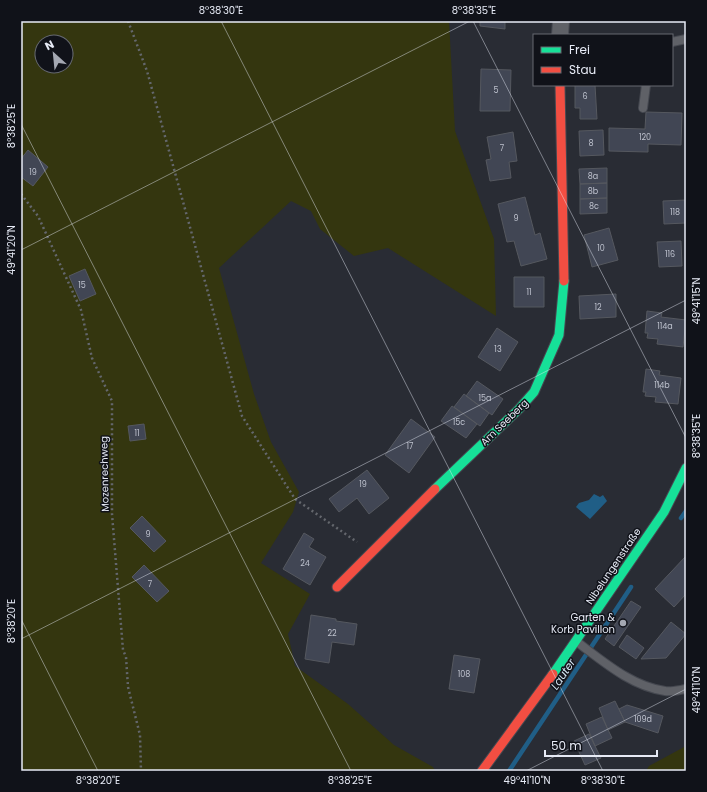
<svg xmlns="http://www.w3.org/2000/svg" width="707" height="792" font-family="Poppins,sans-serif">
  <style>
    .green { fill: #34360f; fill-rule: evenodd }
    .water { fill: #205e86 }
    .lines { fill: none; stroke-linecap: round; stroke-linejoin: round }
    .stream { stroke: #205e86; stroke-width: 4.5 }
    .building { fill: #414654; stroke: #55585f }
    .lane-casing { stroke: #454850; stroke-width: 10 }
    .street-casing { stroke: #454850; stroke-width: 18 }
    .fast-casing { stroke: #454850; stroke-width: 11 }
    .jam-casing { stroke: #454850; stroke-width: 11 }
    .path { stroke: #64676d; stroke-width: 2.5; stroke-dasharray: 2 3; stroke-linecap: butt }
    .lane { stroke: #5f6167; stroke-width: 8 }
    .street { stroke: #5f6167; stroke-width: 16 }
    .fast { stroke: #16e098; stroke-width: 9 }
    .jam { stroke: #f24e42; stroke-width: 9 }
    .ticks { fill: none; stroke: #e7ebf6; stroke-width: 1; stroke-opacity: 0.45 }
    .poi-dot { fill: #a4a8b2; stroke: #101219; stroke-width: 1.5 }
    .labels { text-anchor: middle; stroke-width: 3; stroke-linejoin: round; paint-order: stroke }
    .number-label { font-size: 8px; fill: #bec2ce }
    .street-label { font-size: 10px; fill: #e7ebf6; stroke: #101219 }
    .poi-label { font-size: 10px; fill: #e7ebf6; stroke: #101219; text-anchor: end }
    .water-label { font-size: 11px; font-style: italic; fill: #d5e6f3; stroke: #101219 }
    .neatline { fill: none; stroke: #e7ebf6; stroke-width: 1.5 }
    .ticks-label { font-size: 10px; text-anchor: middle; fill: #e7ebf6 }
  </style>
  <rect width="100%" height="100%" fill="#292c34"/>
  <!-- green -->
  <path class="green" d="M21 21H449L455 131 494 239 496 316 388 248 354 256 320 229 311 211 291 201 219 268 254 394 271 442 299 492 293 512 261 563 310 594 288 634 295 666 348 704 394 745 433 767 435 771H21ZM42 42H66V66H42Z
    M686 746V771H646L649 766Z"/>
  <!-- water -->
  <path class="water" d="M594 494 600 497 603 495 607 501 590 519 576 507 579 503 589 500Z"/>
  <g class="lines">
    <!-- stream -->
    <path class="stream" d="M681 518 686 511
      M509 771 631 587"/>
  </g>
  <!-- building -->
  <path class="building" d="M480 21H505V29L480 26Z
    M481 69 511 70 510 111H480Z
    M575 85H595L597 119H580V108H575Z
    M646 112 682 113 681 145 648 144V152L609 151V128L645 129Z
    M603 130 604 155 580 156 579 131Z
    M513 132 517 161 509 162 511 178 490 181 486 160 491 159 487 137Z
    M28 150 48 167 33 186 21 177V159Z
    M607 168V183L580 184 579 169Z
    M607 183V198L580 199V184Z
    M525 197 535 235 540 233 547 259 521 266 514 241 507 242 498 204Z
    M607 198V213L580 214V199Z
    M686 200V223L664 224 663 201Z
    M609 228 618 260 592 267 584 235Z
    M681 241 682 266 659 267 657 242Z
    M85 269 96 294 80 301 69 276Z
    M514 277H544V307H514Z
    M616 294V317L580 319 579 296Z
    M647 311 662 313 661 317 686 320 683 347 657 344 658 339 647 338 648 333H645Z
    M497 328 518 342 500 371 478 357Z
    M646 369 660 371 659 375 681 378 678 404 655 402 656 397 645 396 646 392H643Z
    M477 381 503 399 492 415 466 396Z
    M464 394 489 413 480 426 454 407Z
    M452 406 477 424 466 438 441 421Z
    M411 419 435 437 409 473 385 455Z
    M144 424 146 439 130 441 128 426Z
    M367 470 389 498 369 514 357 498 339 512 329 499Z
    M142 516 166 541 154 552 130 528Z
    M304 533 314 539 309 547 326 557 310 585 283 569Z
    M686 556V594L674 607 655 589Z
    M144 565 169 591 157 602 132 577Z
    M631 601 641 607 614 646 605 639Z
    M311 615 336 619V621L357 624 354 645 332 642 329 663 305 659Z
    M671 622 686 634 666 658 641 659Z
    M627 635 644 648 636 659 619 647Z
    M454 655 480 659 474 693 449 689Z
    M615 701 625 722 608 730 599 708Z
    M627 705 663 716 658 733 625 722 619 709Z
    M602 717 612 738 595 746 586 724Z
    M589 734 601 758 585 765 574 741Z"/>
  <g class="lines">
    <defs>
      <path id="lane" d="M672 42 686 39
        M643 108 646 85
        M577 642C604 662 631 686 665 691 671 692 679 690 686 689"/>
      <path id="street" d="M560 35 561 21"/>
      <path id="fast" d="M435 489 519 409 534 392 559 335 564 281
        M553 674 664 512 686 468"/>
      <path id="jam" d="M560 85 564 281
        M337 587 435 489
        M482 771 553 674"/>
    </defs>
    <!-- lane casing -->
    <use href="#lane" class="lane-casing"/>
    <!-- street casing -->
    <use href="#street" class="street-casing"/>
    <!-- fast casing -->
    <use href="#fast" class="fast-casing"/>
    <!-- jam casing -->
    <use href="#jam" class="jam-casing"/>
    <!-- path -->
    <path class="path" d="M128 21 147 71 242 416 295 499 357 542
      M21 194 38 216 81 310 92 358 112 401V514L123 650 126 657 128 687 140 735 141 771"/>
    <!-- lane -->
    <use href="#lane" class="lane"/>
    <!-- street -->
    <use href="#street" class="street"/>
    <!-- fast -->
    <use href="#fast" class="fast"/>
    <!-- jam -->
    <use href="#jam" class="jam"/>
  </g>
  <!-- ticks -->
  <path class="ticks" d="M221 21 603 771M473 21 686 438M21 124 351 771M21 250 470 21M21 619 98 771M21 639 686 300M526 771 686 689"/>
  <!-- markers -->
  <circle class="poi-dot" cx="623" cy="623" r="4"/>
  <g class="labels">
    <!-- number labels -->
    <g class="number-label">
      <text x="496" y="93">5</text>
      <text x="585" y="99">6</text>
      <text x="645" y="140">120</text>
      <text x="591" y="146">8</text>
      <text x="502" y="151">7</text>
      <text x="33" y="175">19</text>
      <text x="593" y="179">8a</text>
      <text x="593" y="194">8b</text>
      <text x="594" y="209">8c</text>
      <text x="675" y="215">118</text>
      <text x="516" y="221">9</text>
      <text x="601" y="251">10</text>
      <text x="670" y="257">116</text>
      <text x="82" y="288">15</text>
      <text x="529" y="295">11</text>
      <text x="598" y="310">12</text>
      <text x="665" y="329">114a</text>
      <text x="498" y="352">13</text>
      <text x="662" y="388">114b</text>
      <text x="485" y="401">15a</text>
      <text x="459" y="425">15c</text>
      <text x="137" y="436">11</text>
      <text x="410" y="449">17</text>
      <text x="363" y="487">19</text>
      <text x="148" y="537">9</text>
      <text x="305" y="566">24</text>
      <text x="150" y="587">7</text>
      <text x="332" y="636">22</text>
      <text x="464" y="677">108</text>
      <text x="643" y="722">109d</text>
    </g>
    <!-- street labels -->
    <g class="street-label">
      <text transform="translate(504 422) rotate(-44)" y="4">Am Seeberg</text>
      <text transform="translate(104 474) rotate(-91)" y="4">Mozenrechweg</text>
      <text transform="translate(613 566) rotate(-56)" y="4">Nibelungenstraße</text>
    </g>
    <!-- poi labels -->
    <g class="poi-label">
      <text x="615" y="621">Garten &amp;<tspan x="615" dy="12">Korb Pavillon</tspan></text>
    </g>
    <!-- water labels -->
    <g class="water-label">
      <text transform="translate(563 674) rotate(-56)" y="4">Lauter</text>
    </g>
  </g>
  <!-- border -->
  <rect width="707" height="792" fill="none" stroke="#101219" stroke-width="44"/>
  <!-- legend -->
  <rect x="533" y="34" width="140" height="52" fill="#101219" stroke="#666971"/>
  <rect x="541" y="47" width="20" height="6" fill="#16e098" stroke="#666971"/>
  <text x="569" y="54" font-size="12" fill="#e7ebf6">Frei</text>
  <rect x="541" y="67" width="20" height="6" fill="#f24e42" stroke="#666971"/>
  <text x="569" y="74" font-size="12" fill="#e7ebf6">Stau</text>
  <!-- north arrow -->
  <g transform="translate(54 54) rotate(333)"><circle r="19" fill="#101219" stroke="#666971"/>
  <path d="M0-3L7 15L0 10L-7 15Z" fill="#a4a8b2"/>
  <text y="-6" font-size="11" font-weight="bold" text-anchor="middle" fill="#e7ebf6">N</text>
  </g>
  <!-- scale -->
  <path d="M545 750v6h112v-6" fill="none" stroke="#e7ebf6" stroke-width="2"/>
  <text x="551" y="750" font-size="12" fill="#e7ebf6" stroke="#101219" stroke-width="3" paint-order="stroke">50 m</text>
  <rect x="22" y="22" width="663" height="748" class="neatline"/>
  <g class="ticks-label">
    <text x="221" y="14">8°38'30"E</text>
    <text x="474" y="14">8°38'35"E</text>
    <text transform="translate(11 126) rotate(-90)" y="4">8°38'25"E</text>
    <text transform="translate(11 250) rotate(-90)" y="4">49°41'20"N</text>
    <text transform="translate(696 301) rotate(-90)" y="4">49°41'15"N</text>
    <text transform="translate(696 436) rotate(-90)" y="4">8°38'35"E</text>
    <text transform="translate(11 621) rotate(-90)" y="4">8°38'20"E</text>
    <text transform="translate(696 690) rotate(-90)" y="4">49°41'10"N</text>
    <text x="98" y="784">8°38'20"E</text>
    <text x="350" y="784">8°38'25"E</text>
    <text x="527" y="784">49°41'10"N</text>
    <text x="603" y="784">8°38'30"E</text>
  </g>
</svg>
